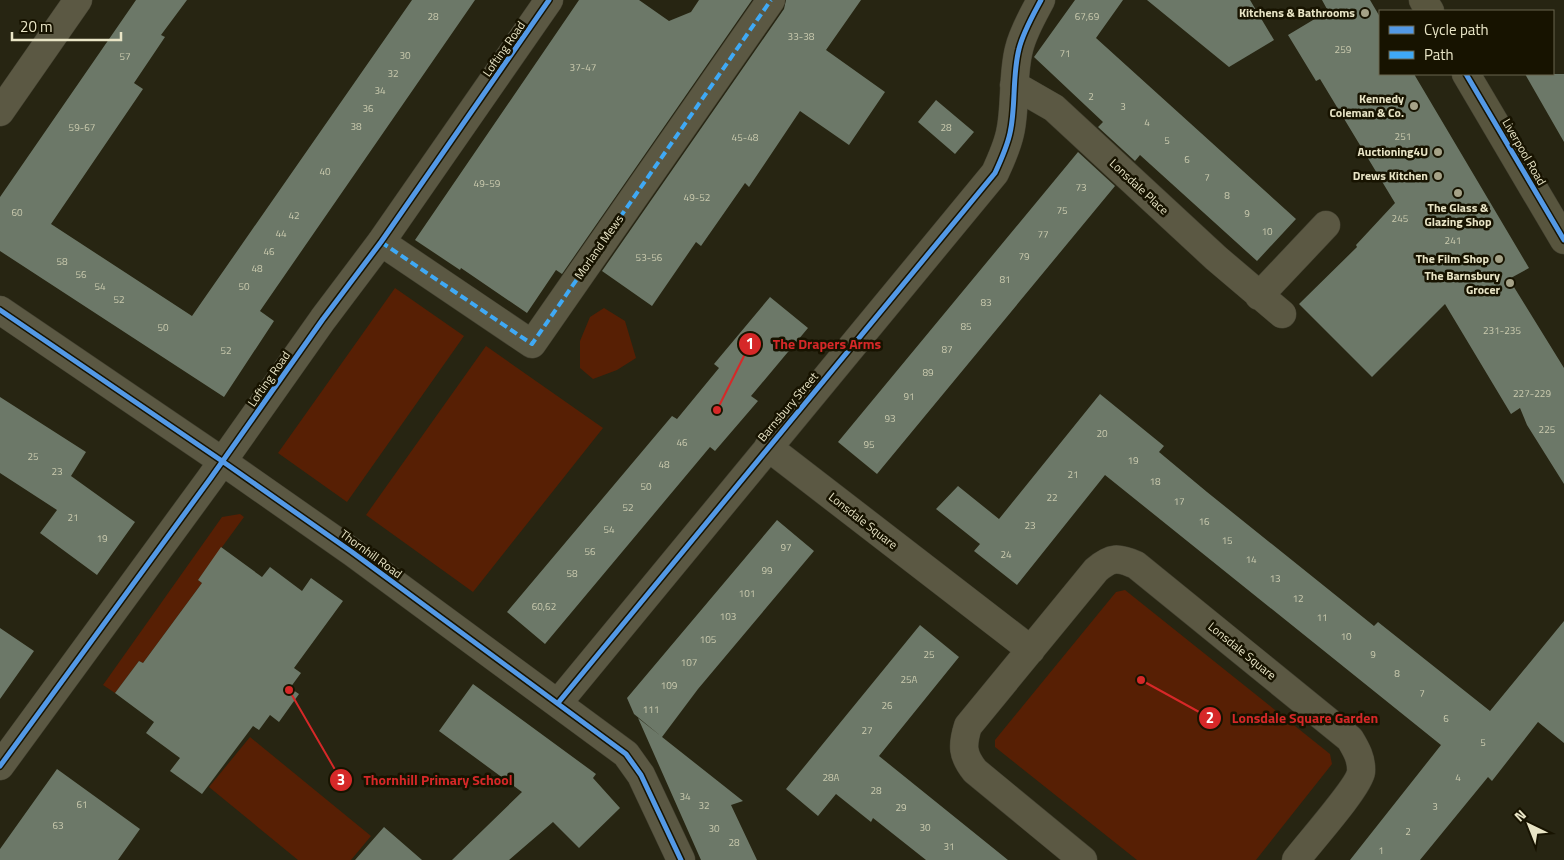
<svg xmlns="http://www.w3.org/2000/svg" width="1564" height="860" font-family="'Titillium Web',sans-serif">
  <style>
    .green { fill: #571f04 }
    .building { fill: #6c7868 }
    .lines { fill: none; stroke-linecap: round; stroke-linejoin: round }
    .minor-casing { stroke: #434131; stroke-width: 29 }
    .major-casing { stroke: #434131; stroke-width: 29 }
    .minor { stroke: #5b5843; stroke-width: 28 }
    .major { stroke: #58553e; stroke-width: 28 }
    .quiet { stroke: #3fa9f5; stroke-width: 4; stroke-dasharray: 8 4; stroke-linecap: butt }
    .cycleway-casing { stroke: #171300; stroke-width: 8 }
    .cycleway { stroke: #5399e6; stroke-width: 5 }
    .poi-dot { fill: #a5a287; stroke: #171300; stroke-width: 2 }
    .labels { text-anchor: middle; stroke-width: 5; stroke-linejoin: round; paint-order: stroke }
    .number-label { font-size: 10px; fill: #cacaae }
    .poi-label { font-size: 12px; font-weight: bold; fill: #e9e5c6; stroke: #171300; text-anchor: end }
    .street-label { font-size: 12px; fill: #e9e5c6; stroke: #171300 }
    .leader { fill: none; stroke: #d62828; stroke-width: 2 }
    .callout-dot { fill: #d62828; stroke: #171300; stroke-width: 2 }
    .mark-label { font-size: 15px; text-anchor: middle; font-weight: bold; fill: #fff }
    .callout-label { font-size: 14px; text-anchor: middle; font-weight: bold; fill: #d62828; stroke: #171300; stroke-width: 5; stroke-linejoin: round; paint-order: stroke }
  </style>
  <rect width="100%" height="100%" fill="#272512"/>
  <!-- green -->
  <path class="green" d="M395 288 464 336 347 502 278 453Z
    M604 308 625 321 636 358 617 370 593 379 580 368V341L590 317Z
    M486 346 603 428 473 592 366 515Z
    M240 514 244 517 198 580 202 583 143 663 139 661 115 693 103 685 222 517Z
    M1125 590 1330 754 1332 764 1256 860H1137L995 747V740L1116 592Z
    M250 737 371 836 351 860H298L209 787Z"/>
  <!-- building -->
  <path class="building" d="M136 0H187L161 35 165 37 134 83 143 89 51 224 192 316 412 0H475L260 311 274 321 224 397 0 251V197Z
    M579 0H639L669 21 691 12 699 0H752L562 274 556 270 527 313 461 268 460 270 415 240Z
    M786 0H861L826 50 885 92 849 145 800 111 749 187 745 183 701 246 696 242 652 306 602 271 784 9Z
    M1075 0H1123L1096 38 1296 219 1257 261 1140 155 1135 161 1098 127 1103 122 1034 57Z
    M1147 0H1250L1274 40 1229 67Z
    M1322 0H1370L1380 17V74H1414L1529 268 1509 279 1564 368V484L1527 425 1520 408 1511 414 1445 304 1372 377 1299 304 1357 247 1356 245 1395 203 1320 79 1316 81 1288 35 1328 11Z
    M1525 74H1564V142Z
    M936 100 974 132 955 154 918 122Z
    M1078 152 1115 186 877 474 838 442Z
    M770 297 808 328 751 396 758 401 715 451 710 447 545 644 507 612 672 416 677 419 719 368 714 364Z
    M1100 394 1164 446 1159 452 1207 492 1374 626 1378 622 1490 711 1564 621V743L1538 722 1492 781 1488 777 1420 860H1350L1441 745 1105 475 1017 585 974 551 980 544 936 509 958 486 999 519Z
    M0 397 86 452 71 476 135 522 97 575 40 533 57 510 0 473Z
    M777 520 814 551 698 689 662 737 634 714 627 698Z
    M221 547 262 577 270 567 302 591 311 578 343 601 294 668 301 673 290 688 299 694 279 722 270 715 259 730 253 726 202 794 170 771 180 758 146 733 154 722 115 693 139 661 143 663 202 583 198 580Z
    M920 625 959 657 879 756 1008 860H926L873 818 871 822 836 794 818 816 786 789Z
    M0 628 34 651 0 699Z
    M473 684 596 774 593 778 620 808 579 848 553 822 509 860H452L522 792 439 731Z
    M638 718 743 801 731 805 757 860H701Z
    M57 769 140 829 118 860H0V849Z
    M384 827 422 860H355Z"/>
  <g class="lines">
    <defs>
      <path id="minor" d="M1014 85 1054 108 1216 258 1282 314
        M0 112 78 0
        M381 242 532 344 771 0
        M1259 296 1326 225
        M0 310 222 461 352 552 626 754 641 775 681 860
        M768 447 1031 650
        M558 703 995 173C1001 160 1007 147 1010 133 1016 107 1012 76 1019 49 1023 32 1033 15 1041 0
        M0 766 210 479 323 319 381 242 549 0
        M1083 860 975 771C962 755 962 745 968 726L1096 570C1111 557 1118 557 1136 565L1350 739C1356 749 1362 759 1361 772 1359 787 1308 844 1296 860"/>
      <path id="major" d="M1423 0 1430 11
        M1466 74 1564 240"/>
    </defs>
    <!-- minor casing -->
    <use href="#minor" class="minor-casing"/>
    <!-- major casing -->
    <use href="#major" class="major-casing"/>
    <!-- minor -->
    <use href="#minor" class="minor"/>
    <!-- major -->
    <use href="#major" class="major"/>
    <!-- quiet -->
    <path class="quiet" d="M381 242 532 344 771 0"/>
    <defs>
      <path id="cycleway" d="M1466 74 1564 240
        M0 310 222 461 352 552 626 754 641 775 681 860
        M558 703 995 173C1001 160 1007 147 1010 133 1016 107 1012 76 1019 49 1023 32 1033 15 1041 0
        M0 766 210 479 323 319 381 242 549 0"/>
    </defs>
    <!-- cycleway casing -->
    <use href="#cycleway" class="cycleway-casing"/>
    <!-- cycleway -->
    <use href="#cycleway" class="cycleway"/>
  </g>
  <!-- markers -->
  <g class="poi-dot">
    <circle cx="1365" cy="13" r="5"/>
    <circle cx="1414" cy="106" r="5"/>
    <circle cx="1438" cy="152" r="5"/>
    <circle cx="1438" cy="176" r="5"/>
    <circle cx="1458" cy="193" r="5"/>
    <circle cx="1499" cy="259" r="5"/>
    <circle cx="1510" cy="283" r="5"/>
  </g>
  <g class="labels">
    <!-- number labels -->
    <g class="number-label">
      <text x="433" y="20">28</text>
      <text x="1087" y="20">67,69</text>
      <text x="801" y="40">33-38</text>
      <text x="1343" y="53">259</text>
      <text x="1065" y="57">71</text>
      <text x="405" y="59">30</text>
      <text x="125" y="60">57</text>
      <text x="583" y="71">37-47</text>
      <text x="393" y="77">32</text>
      <text x="380" y="94">34</text>
      <text x="1091" y="100">2</text>
      <text x="1123" y="110">3</text>
      <text x="368" y="112">36</text>
      <text x="1147" y="126">4</text>
      <text x="356" y="130">38</text>
      <text x="82" y="131">59-67</text>
      <text x="946" y="131">28</text>
      <text x="1403" y="140">251</text>
      <text x="745" y="141">45-48</text>
      <text x="1167" y="144">5</text>
      <text x="1187" y="163">6</text>
      <text x="325" y="175">40</text>
      <text x="1207" y="181">7</text>
      <text x="487" y="187">49-59</text>
      <text x="1081" y="191">73</text>
      <text x="1227" y="199">8</text>
      <text x="697" y="201">49-52</text>
      <text x="1062" y="214">75</text>
      <text x="17" y="216">60</text>
      <text x="1247" y="217">9</text>
      <text x="294" y="219">42</text>
      <text x="1400" y="222">245</text>
      <text x="1267" y="235">10</text>
      <text x="281" y="237">44</text>
      <text x="1043" y="238">77</text>
      <text x="1453" y="244">241</text>
      <text x="269" y="255">46</text>
      <text x="1024" y="260">79</text>
      <text x="649" y="261">53-56</text>
      <text x="62" y="265">58</text>
      <text x="257" y="272">48</text>
      <text x="81" y="278">56</text>
      <text x="1005" y="283">81</text>
      <text x="100" y="290">54</text>
      <text x="244" y="290">50</text>
      <text x="119" y="303">52</text>
      <text x="986" y="306">83</text>
      <text x="966" y="330">85</text>
      <text x="163" y="331">50</text>
      <text x="1502" y="334">231-235</text>
      <text x="947" y="353">87</text>
      <text x="226" y="354">52</text>
      <text x="928" y="376">89</text>
      <text x="1532" y="397">227-229</text>
      <text x="909" y="400">91</text>
      <text x="890" y="422">93</text>
      <text x="1547" y="433">225</text>
      <text x="1102" y="437">20</text>
      <text x="682" y="446">46</text>
      <text x="869" y="448">95</text>
      <text x="33" y="460">25</text>
      <text x="1133" y="464">19</text>
      <text x="664" y="468">48</text>
      <text x="57" y="475">23</text>
      <text x="1073" y="478">21</text>
      <text x="1155" y="485">18</text>
      <text x="646" y="490">50</text>
      <text x="1052" y="501">22</text>
      <text x="1179" y="505">17</text>
      <text x="628" y="511">52</text>
      <text x="73" y="521">21</text>
      <text x="1204" y="525">16</text>
      <text x="1030" y="529">23</text>
      <text x="609" y="533">54</text>
      <text x="102" y="542">19</text>
      <text x="1227" y="544">15</text>
      <text x="786" y="551">97</text>
      <text x="590" y="555">56</text>
      <text x="1006" y="558">24</text>
      <text x="1251" y="563">14</text>
      <text x="767" y="574">99</text>
      <text x="572" y="577">58</text>
      <text x="1275" y="582">13</text>
      <text x="747" y="597">101</text>
      <text x="1298" y="602">12</text>
      <text x="544" y="610">60,62</text>
      <text x="728" y="620">103</text>
      <text x="1322" y="621">11</text>
      <text x="1346" y="640">10</text>
      <text x="708" y="643">105</text>
      <text x="929" y="658">25</text>
      <text x="1373" y="658">9</text>
      <text x="689" y="666">107</text>
      <text x="1397" y="677">8</text>
      <text x="909" y="683">25A</text>
      <text x="669" y="689">109</text>
      <text x="1422" y="697">7</text>
      <text x="887" y="709">26</text>
      <text x="651" y="713">111</text>
      <text x="1446" y="722">6</text>
      <text x="867" y="734">27</text>
      <text x="1483" y="746">5</text>
      <text x="831" y="781">28A</text>
      <text x="1458" y="781">4</text>
      <text x="876" y="794">28</text>
      <text x="685" y="800">34</text>
      <text x="82" y="808">61</text>
      <text x="704" y="809">32</text>
      <text x="1435" y="810">3</text>
      <text x="901" y="811">29</text>
      <text x="58" y="829">63</text>
      <text x="925" y="831">30</text>
      <text x="714" y="832">30</text>
      <text x="1408" y="835">2</text>
      <text x="734" y="846">28</text>
      <text x="949" y="850">31</text>
      <text x="1381" y="854">1</text>
    </g>
    <!-- poi labels -->
    <g class="poi-label">
      <text x="1355" y="17">Kitchens &amp; Bathrooms</text>
      <text x="1404" y="103">Kennedy<tspan x="1404" dy="14">Coleman &amp; Co.</tspan></text>
      <text x="1428" y="156">Auctioning4U</text>
      <text x="1428" y="180">Drews Kitchen</text>
      <text x="1458" y="212" text-anchor="middle">The Glass &amp;<tspan x="1458" dy="14">Glazing Shop</tspan></text>
      <text x="1489" y="263">The Film Shop</text>
      <text x="1500" y="280">The Barnsbury<tspan x="1500" dy="14">Grocer</tspan></text>
    </g>
    <!-- street labels -->
    <g class="street-label">
      <text transform="translate(504 49) rotate(-55)" y="4">Lofting Road</text>
      <text transform="translate(1524 152) rotate(60)" y="4">Liverpool Road</text>
      <text transform="translate(1139 187) rotate(43)" y="4">Lonsdale Place</text>
      <text transform="translate(599 247) rotate(-55)" y="4">Morland Mews</text>
      <text transform="translate(269 379) rotate(-55)" y="4">Lofting Road</text>
      <text transform="translate(788 407) rotate(-50)" y="4">Barnsbury Street</text>
      <text transform="translate(863 521) rotate(38)" y="4">Lonsdale Square</text>
      <text transform="translate(371 554) rotate(36)" y="4">Thornhill Road</text>
      <text transform="translate(1242 651) rotate(39)" y="4">Lonsdale Square</text>
    </g>
  </g>
  <!-- callouts -->
  <path class="leader" d="M717 410L750 344M1141 680L1210 718M289 690L341 780"/>
  <g class="callout-dot">
    <circle cx="717" cy="410" r="5"/>
    <circle cx="1141" cy="680" r="5"/>
    <circle cx="289" cy="690" r="5"/>
    <circle cx="750" cy="344" r="12"/>
    <circle cx="1210" cy="718" r="12"/>
    <circle cx="341" cy="780" r="12"/>
  </g>
  <g class="mark-label">
    <text x="750" y="349">1</text>
    <text x="1210" y="723">2</text>
    <text x="341" y="785">3</text>
  </g>
  <g class="callout-label">
    <text x="827" y="349">The Drapers Arms</text>
    <text x="1305" y="723">Lonsdale Square Garden</text>
    <text x="438" y="785">Thornhill Primary School</text>
  </g>
  <!-- legend -->
  <rect x="1379" y="10" width="175" height="65" fill="#171300" stroke="#6b674f"/>
  <rect x="1389" y="26" width="25" height="8" fill="#5399e6" stroke="#6b674f"/>
  <text x="1424" y="35" font-size="15" fill="#e9e5c6">Cycle path</text>
  <rect x="1389" y="51" width="25" height="8" fill="#3fa9f5" stroke="#6b674f"/>
  <text x="1424" y="60" font-size="15" fill="#e9e5c6">Path</text>
  <!-- north arrow -->
  <g transform="translate(1529 825) rotate(317)" stroke="#171300" stroke-width="4" paint-order="stroke">
  <path d="M0-4L9 19L0 12L-9 19Z" fill="#e9e5c6"/>
  <text y="-8" font-size="14" font-weight="bold" text-anchor="middle" fill="#e9e5c6">N</text>
  </g>
  <!-- scale -->
  <path d="M12 32v8h109v-8" fill="none" stroke="#e9e5c6" stroke-width="2.5"/>
  <text x="20" y="32" font-size="15" fill="#e9e5c6" stroke="#171300" stroke-width="4" paint-order="stroke">20 m</text>
</svg>
